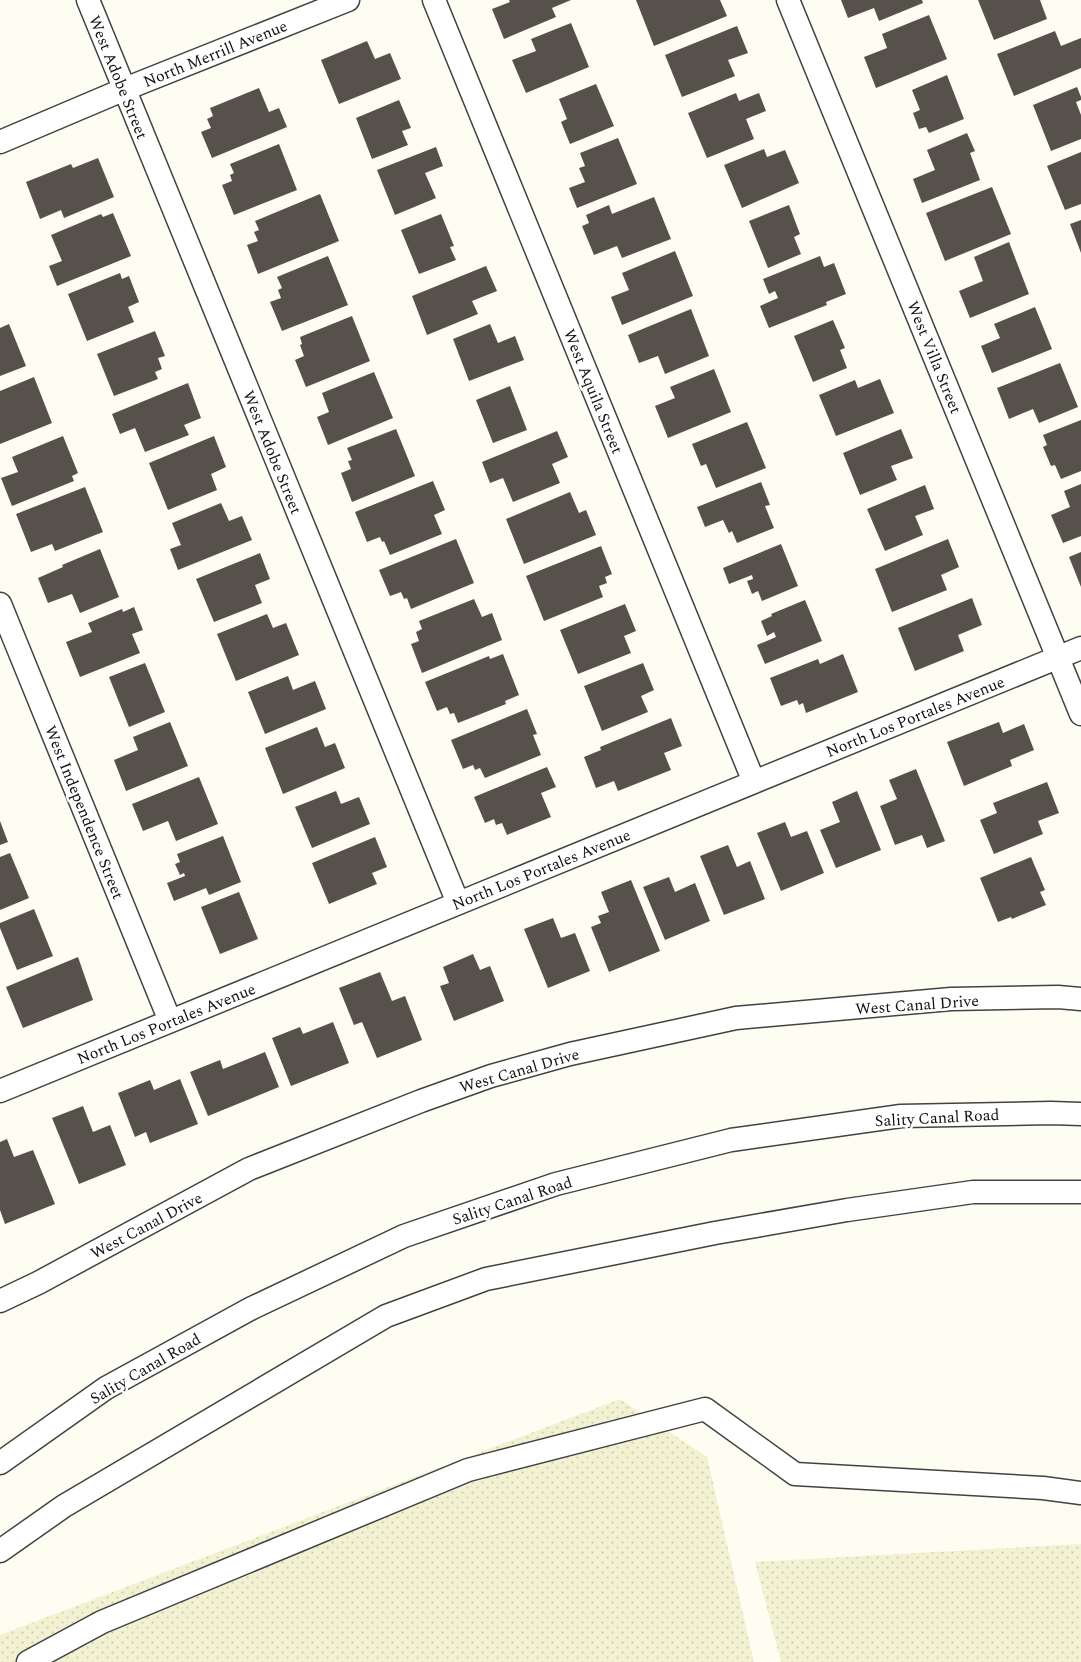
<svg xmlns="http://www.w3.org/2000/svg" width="1081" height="1662" font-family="Spectral,serif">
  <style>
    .farmland { fill: url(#farmland-dots) }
    .building { fill: #57514c }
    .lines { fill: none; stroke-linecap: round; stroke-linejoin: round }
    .street-casing { stroke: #424242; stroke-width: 25 }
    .street { stroke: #fff; stroke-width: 22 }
    .labels { text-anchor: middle; stroke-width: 5; stroke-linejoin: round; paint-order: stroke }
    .street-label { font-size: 16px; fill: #0f0f0f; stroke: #fff }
  </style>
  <defs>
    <pattern id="farmland-dots" width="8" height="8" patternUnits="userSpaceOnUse" patternTransform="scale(1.25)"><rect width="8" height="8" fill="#f2f2d3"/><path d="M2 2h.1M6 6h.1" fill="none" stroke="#ceceb4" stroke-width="1.8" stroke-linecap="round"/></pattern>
  </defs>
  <rect width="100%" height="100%" fill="#fefdf2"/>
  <!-- farmland -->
  <path class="farmland" d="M620 1399 707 1457 754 1662H0V1635Z
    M1081 1544V1662H781L755 1562Z"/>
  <!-- building -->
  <path class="building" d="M509 0H571L552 8 556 17 504 39 492 9 510 2Z
    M636 0H720L727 16 654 46Z
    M841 0H922L923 3 879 21 874 8 848 18Z
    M978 0H1040L1047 19 994 40Z
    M929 15 947 59 876 88 864 57 887 48 882 34Z
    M571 23 589 67 526 93 512 60 536 51 531 39Z
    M737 26 748 53 728 60 735 76 682 97 665 55Z
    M1055 31 1061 46 1081 38V68L1014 96 997 54Z
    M367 41 375 59 390 53 401 79 339 104 321 60Z
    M947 75 964 119 929 133 926 127 919 129 913 113 920 110 912 90Z
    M596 84 614 126 570 144 561 122 567 119 559 99Z
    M1077 87 1081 97V100L1076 102 1081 115V139L1051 151 1033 105Z
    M259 88 269 112 279 108 287 127 212 158 201 132 211 128 207 119 213 116 210 108Z
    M736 93 739 101 759 93 766 111 746 119 754 139 707 158 688 113Z
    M399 100 411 128 402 131 408 145 372 159 356 118Z
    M967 133 975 151 970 153 980 180 922 203 913 179 935 170 927 150Z
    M618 138 637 184 577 208 569 188 585 182 579 168 585 166 580 153Z
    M279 144 297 190 234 215 222 185 232 181 230 175 234 173 230 164Z
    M436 147 443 166 425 173 436 198 395 215 377 170Z
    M764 149 767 157 785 150 799 183 742 208 724 165Z
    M1081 152V204L1065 210 1047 166Z
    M98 158 114 197 64 218 61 210 40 219 26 182 71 164 73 168Z
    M992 187 1011 234 945 261 926 213Z
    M320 194 339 241 258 274 247 245 258 241 254 232 259 230 255 221Z
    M654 197 671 239 622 258 617 246 594 255 582 226 589 223 586 215 609 205 612 214Z
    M789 205 800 234 794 237 801 254 768 268 749 221Z
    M113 213 131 256 57 286 49 266 62 261 51 235 101 214 103 217Z
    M441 214 454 246 450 247 456 260 419 274 401 230Z
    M1081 220V253L1070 224Z
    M1009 242 1029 294 970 318 959 291 983 281 974 257Z
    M675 251 693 296 622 325 611 297 629 290 622 273Z
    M328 256 348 305 282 331 270 302 281 298 278 290 282 288 277 277Z
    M820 256 824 267 834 263 846 294 826 302 827 305 769 328 760 306 778 298 775 291 769 294 763 279Z
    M486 266 497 291 472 301 478 314 427 335 412 296Z
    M120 273 122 279 129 276 139 302 128 307 134 322 87 341 68 294Z
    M1035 307 1052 349 992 373 981 346 1000 338 994 324Z
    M691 309 709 356 665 374 658 356 639 363 628 335Z
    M352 316 370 361 306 387 295 360 304 356 300 345 302 344 300 337Z
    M833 320 845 348 840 350 847 368 813 382 794 336Z
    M9 324 26 366 0 376V328Z
    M490 324 498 343 515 336 524 360 469 381 453 339Z
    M155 331 165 356 158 358 162 369 155 372 158 379 114 396 97 354Z
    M1060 363 1078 407 1039 423 1033 409 1009 419 997 388Z
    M714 369 731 412 668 438 655 406 675 398 670 387Z
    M374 372 393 418 328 445 317 417 329 412 322 393Z
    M34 377 52 423 0 444V391Z
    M880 379 894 413 836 436 819 395 855 380 858 388Z
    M188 383 201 418 184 425 189 435 145 452 135 428 120 434 112 414Z
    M510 386 527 430 493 443 476 400Z
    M1081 420V471L1061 479 1055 465 1051 466 1043 447 1047 445 1043 435Z
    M747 422 766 468 716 488 706 464 701 466 692 444Z
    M396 429 415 476 352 502 341 473 351 469 348 461 352 460 347 448Z
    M901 429 913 458 891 466 897 480 860 495 843 453Z
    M557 431 568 457 552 464 560 483 513 502 503 478 490 483 482 462Z
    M63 436 78 473 72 476 74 481 12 506 1 478 18 472 12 457Z
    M214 436 226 467 211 474 217 490 168 510 149 463Z
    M433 481 445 510 434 515 442 534 390 555 384 541 382 542 380 537 367 542 355 512Z
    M761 482 770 505 765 506 774 528 737 543 732 531 729 533 723 520 705 527 697 507Z
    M1081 484V536L1063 543 1051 515 1070 507 1064 491Z
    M925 485 934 509 915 516 923 535 885 551 867 509Z
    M85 487 103 532 55 551 52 544 31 552 16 514Z
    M570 492 579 513 586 510 596 535 524 564 506 519Z
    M221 503 229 521 242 516 252 540 178 570 170 549 181 545 172 523Z
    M456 539 474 583 411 609 407 598 404 599 401 592 390 596 379 570Z
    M948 539 959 567 941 575 947 590 892 612 875 569Z
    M781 544 798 586 762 601 758 591 752 594 747 581 753 579 752 575 729 584 723 568Z
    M601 546 612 574 605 577 607 583 599 586 603 597 544 621 526 576Z
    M100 549 119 597 80 613 72 594 48 603 38 578 63 567 62 565Z
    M1081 552V587L1069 557Z
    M260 553 270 579 255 585 262 603 214 622 196 579Z
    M972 598 982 625 958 635 964 651 915 671 898 628Z
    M474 599 482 617 492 613 502 640 422 673 411 644 419 641 416 632 422 629 419 621Z
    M805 600 822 641 765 664 757 645 776 637 774 632 767 636 761 621 772 616 771 614Z
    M625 604 636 631 624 636 631 653 578 674 560 630Z
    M134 607 143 630 132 634 140 653 80 677 66 642 92 632 88 623 122 609 123 612Z
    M267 614 273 628 286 623 299 655 236 681 217 634Z
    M503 654 519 695 505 701 506 704 458 723 454 713 450 714 447 707 437 711 425 682 489 656 490 659Z
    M843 654 858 692 806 713 803 703 799 705 797 700 781 706 770 678 818 659 820 664Z
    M145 663 165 712 129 727 109 677Z
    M643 663 654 690 641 696 648 712 602 731 584 686Z
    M288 676 293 690 315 681 326 709 265 734 248 692Z
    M527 709 537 734 533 735 541 755 485 778 480 768 475 770 473 765 463 769 451 740Z
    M671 718 682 746 664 753 671 770 618 791 614 781 596 788 584 757 601 750 600 747Z
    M170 722 188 766 126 791 114 760 138 750 133 737Z
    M999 722 1003 733 1024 724 1034 750 1010 760 1012 766 964 786 947 742Z
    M317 727 325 747 335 743 345 768 283 794 265 748Z
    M547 767 556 787 541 793 551 817 507 835 502 823 496 825 494 819 485 823 474 797Z
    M916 769 945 841 927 848 922 835 895 845 880 806 897 799 889 780Z
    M199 777 218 824 176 841 168 821 143 831 132 804Z
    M1047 782 1059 813 1038 821 1043 834 994 854 980 820 997 813 993 803Z
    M336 791 341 804 359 797 370 824 312 848 295 807Z
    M857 791 881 850 836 868 820 830 840 822 832 802Z
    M0 821 8 842 0 845Z
    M785 822 791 837 807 831 824 873 781 891 757 833Z
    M223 836 241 882 209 895 206 888 174 901 167 883 185 876 184 873 180 875 175 864 180 862 177 854Z
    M375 837 387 867 372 873 377 884 329 904 312 863Z
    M728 845 737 867 750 861 765 899 724 915 700 856Z
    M10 853 29 898 0 910V857Z
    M1031 857 1045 890 1040 892 1046 905 1012 919 1011 917 998 922 980 878Z
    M669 877 675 892 695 883 710 921 665 940 643 887Z
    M631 880 660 951 609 972 591 927 601 923 598 916 609 912 601 892Z
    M239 892 258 939 220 954 201 907Z
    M34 909 53 956 17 970 0 928V923Z
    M553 918 561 938 575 933 590 971 548 988 524 929Z
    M473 954 480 970 490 966 504 1001 454 1021 440 986 449 983 443 967Z
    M78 957 93 1000 23 1028 6 987Z
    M380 972 392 1001 405 996 422 1040 377 1058 362 1022 354 1025 339 988Z
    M333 1022 349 1063 291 1086 272 1038 300 1027 303 1034Z
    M265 1052 279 1087 208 1116 190 1072 220 1060 223 1069Z
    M180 1079 198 1124 150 1143 146 1132 135 1137 118 1093 150 1080 154 1090Z
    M83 1106 93 1132 110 1125 126 1165 79 1184 52 1118Z
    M7 1139 14 1157 33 1150 55 1204 5 1224 0 1210V1142Z"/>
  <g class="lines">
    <defs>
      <path id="street" d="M88 0 458 903
        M434 0 754 782
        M788 0 1081 714
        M0 142 125 89 348 0
        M0 604 170 1021
        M0 1091 1081 648
        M0 1301 38 1283 249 1169 421 1101 491 1076 570 1054 736 1018 951 999 1058 997 1081 999
        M0 1463 106 1388 252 1308 404 1236 556 1184 731 1140 901 1116 1051 1113 1081 1114
        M0 1551 64 1506 386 1316 486 1279 715 1233 847 1210 973 1192H1081
        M28 1662 102 1622 468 1470 705 1409 795 1474 1043 1488 1081 1493"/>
    </defs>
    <!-- street casing -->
    <use href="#street" class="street-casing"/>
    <!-- street -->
    <use href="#street" class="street"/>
  </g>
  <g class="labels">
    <!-- street labels -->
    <g class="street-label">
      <text transform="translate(215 53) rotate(-22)" y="6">North Merrill Avenue</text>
      <text transform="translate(119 77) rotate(68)" y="6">West Adobe Street</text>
      <text transform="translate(935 357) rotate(68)" y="6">West Villa Street</text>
      <text transform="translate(594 391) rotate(68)" y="6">West Aquila Street</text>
      <text transform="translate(273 452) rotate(68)" y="6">West Adobe Street</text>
      <text transform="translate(915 716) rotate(-22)" y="6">North Los Portales Avenue</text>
      <text transform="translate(85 812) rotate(68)" y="6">West Independence Street</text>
      <text transform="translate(541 869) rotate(-22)" y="6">North Los Portales Avenue</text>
      <text transform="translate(917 1004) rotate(-4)" y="6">West Canal Drive</text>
      <text transform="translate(166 1023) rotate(-22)" y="6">North Los Portales Avenue</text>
      <text transform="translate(519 1070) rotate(-16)" y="6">West Canal Drive</text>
      <text transform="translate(937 1117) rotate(-3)" y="6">Sality Canal Road</text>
      <text transform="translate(512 1200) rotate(-18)" y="6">Sality Canal Road</text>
      <text transform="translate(146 1225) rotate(-28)" y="6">West Canal Drive</text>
      <text transform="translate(145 1368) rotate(-30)" y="6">Sality Canal Road</text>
    </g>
  </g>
</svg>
